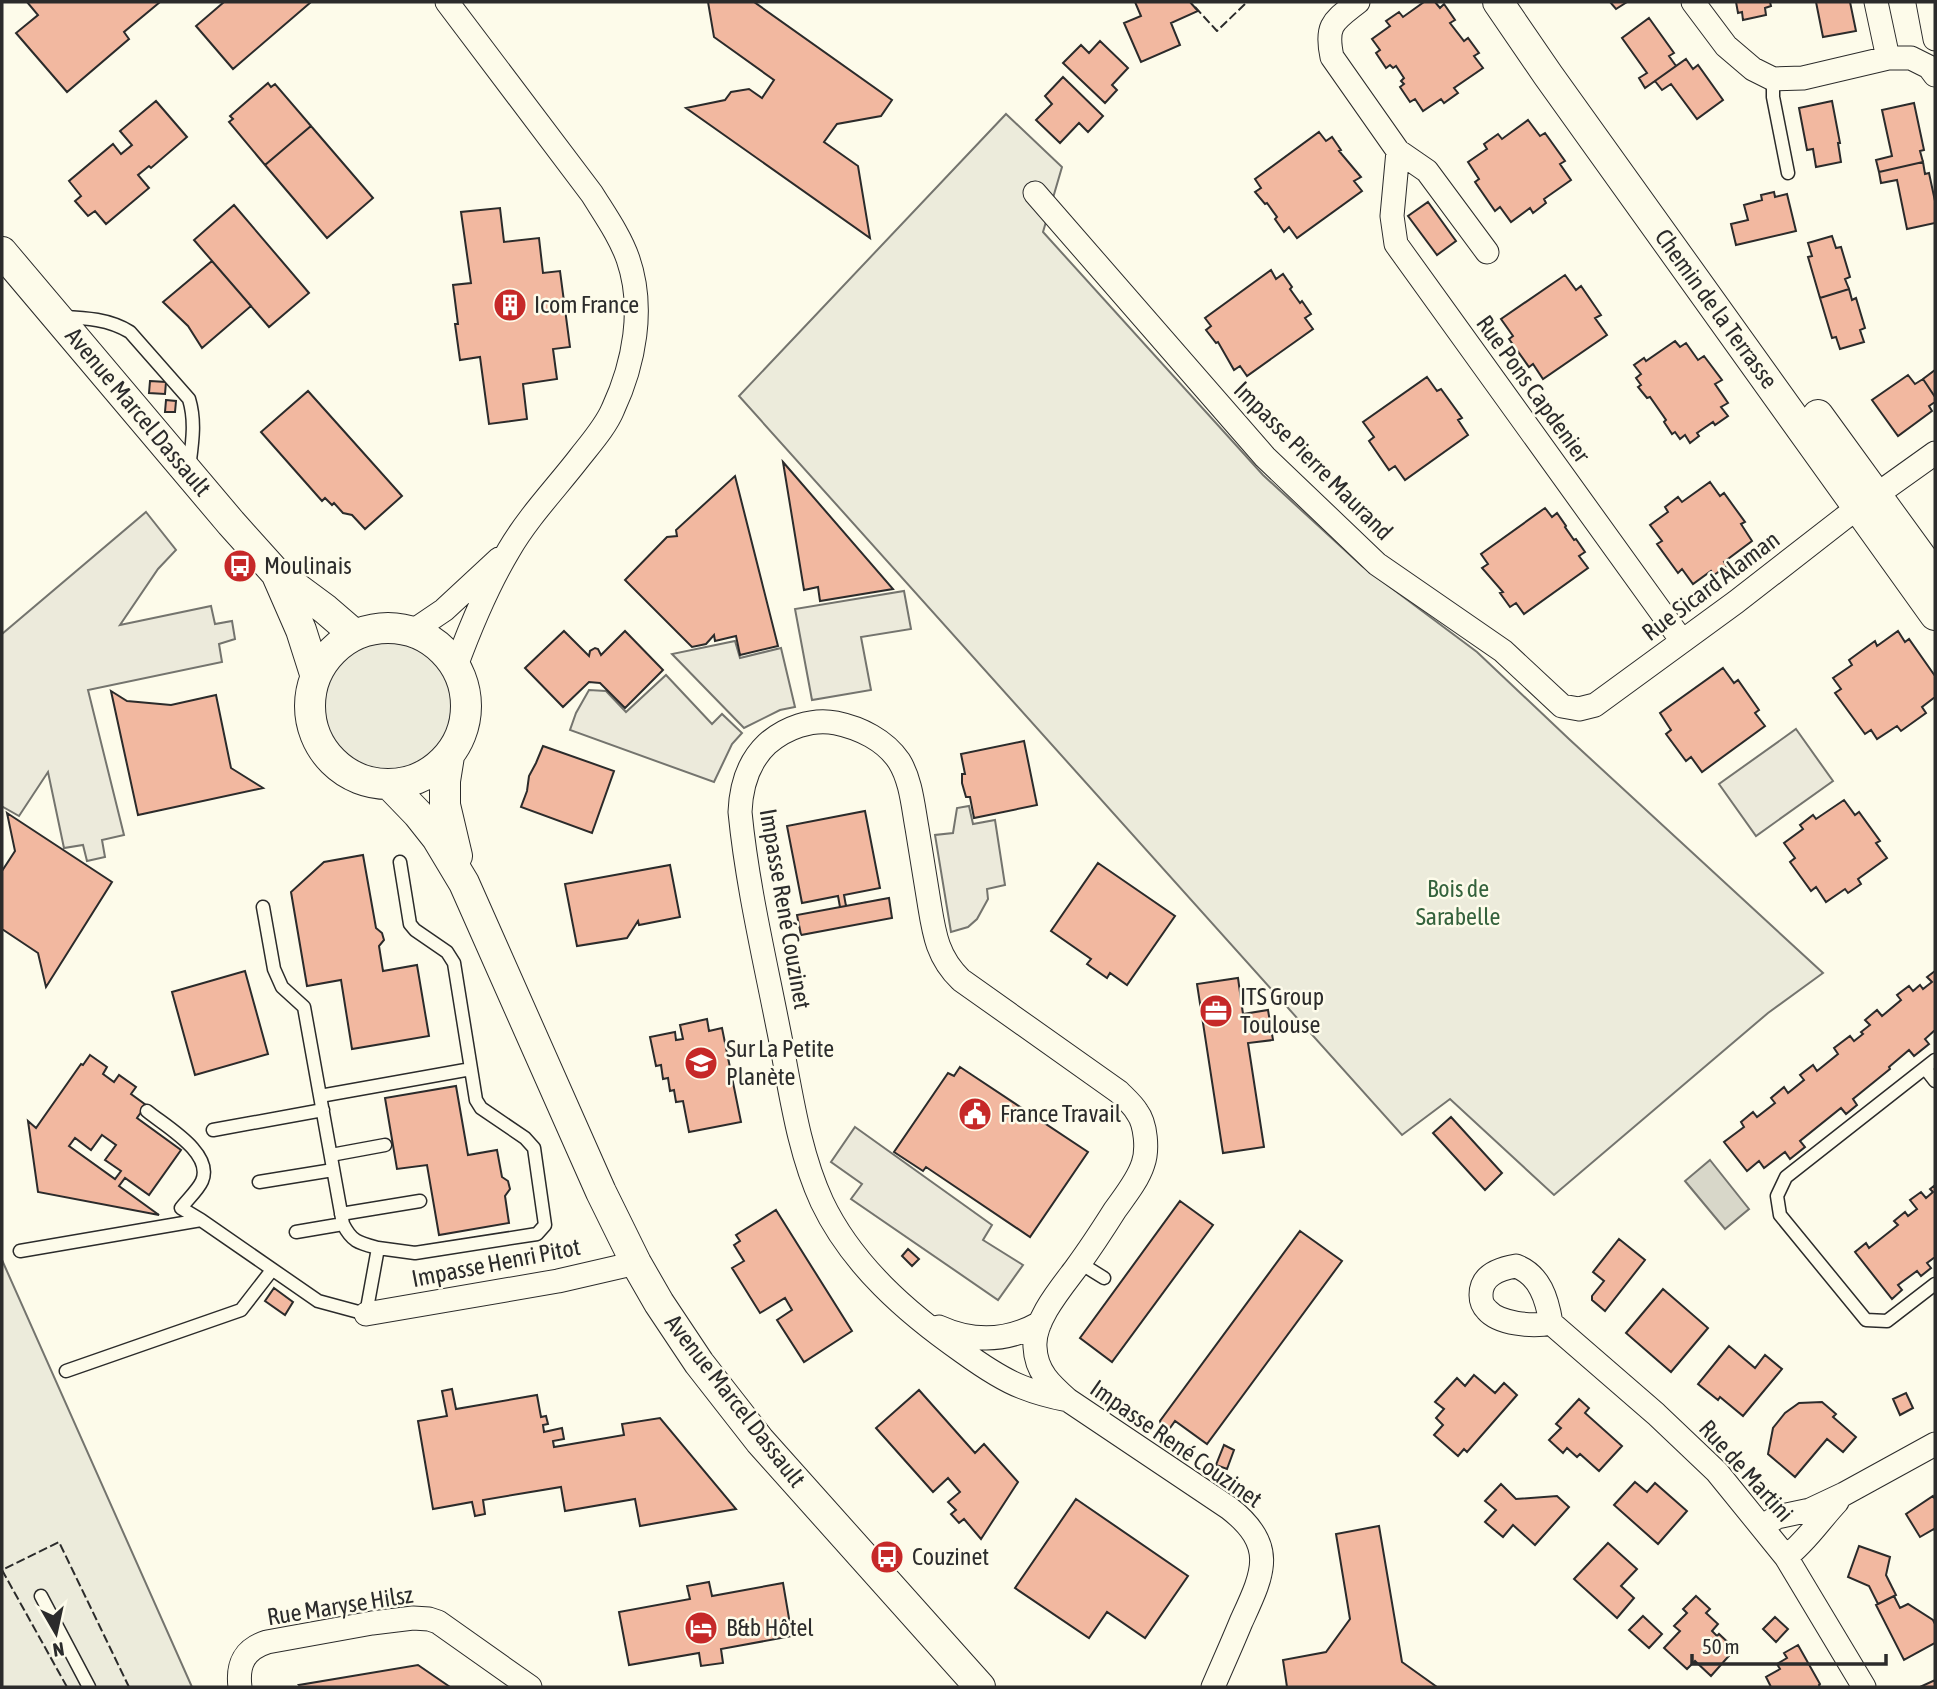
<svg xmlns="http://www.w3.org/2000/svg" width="1937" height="1689" font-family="'Asap Condensed',sans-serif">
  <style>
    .green { fill: #ecebdb; stroke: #74746e; stroke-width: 2 }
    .parking { fill: #eceadb; stroke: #74746e; stroke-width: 2 }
    .water { fill: #d8d7c9; stroke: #74746e; stroke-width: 2 }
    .building { fill: #f2b8a0; stroke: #2b2b2b; stroke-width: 2; fill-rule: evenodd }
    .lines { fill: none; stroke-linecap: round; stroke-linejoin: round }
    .service-casing { stroke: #2b2b2b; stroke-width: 15 }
    .minor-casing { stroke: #2b2b2b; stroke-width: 25 }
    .tertiary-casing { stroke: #2b2b2b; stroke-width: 32 }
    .service { stroke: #fdfbea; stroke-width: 12 }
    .minor { stroke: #fdfbea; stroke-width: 23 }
    .tertiary { stroke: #fdfbea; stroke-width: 30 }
    .fence { stroke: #2b2b2b; stroke-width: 2; stroke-dasharray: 9 3.5; stroke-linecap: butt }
    .labels { text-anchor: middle; stroke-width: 5; stroke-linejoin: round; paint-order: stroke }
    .poi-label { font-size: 24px; fill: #2b2b2b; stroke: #fdfbea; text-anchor: start }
    .street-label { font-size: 24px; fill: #2b2b2b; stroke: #fdfbea }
    .park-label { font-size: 24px; fill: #34623c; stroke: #fdfbea }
  </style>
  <rect width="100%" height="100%" fill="#fdfbea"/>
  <!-- green -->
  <path class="green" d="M1006 114 1062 167 1043 232 1263 475 1362 566 1477 652 1569 739 1823 973 1768 1013 1554 1195 1450 1099 1402 1135 739 396Z
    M322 706a65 65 0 1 1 130 0a65 65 0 1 1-130 0Z
    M2 1260 192 1687H2Z"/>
  <!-- parking -->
  <path class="parking" d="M146 512 176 550 158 569 120 625 211 606 215 624 232 621 235 639 219 644 222 662 88 690 124 835 102 840 105 857 87 861 83 845 64 848 48 772 19 816 3 807 2 808V634Z
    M904 591 911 629 861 637 871 690 812 700 795 609Z
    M735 641 740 658 781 648 795 707 780 710 744 728 672 654Z
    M666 675 712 724 722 714 742 733 732 744 714 782 570 730 576 713 589 690 606 691 626 712Z
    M1796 729 1833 781 1756 836 1719 784Z
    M969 806 973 824 995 820 1005 885 987 889 988 899 977 919 968 927 951 932 935 835 953 833 957 808Z
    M855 1127 992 1225 983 1240 1023 1265 998 1300 851 1199 862 1184 831 1162Z"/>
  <!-- water -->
  <path class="water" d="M1710 1160 1749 1209 1725 1229 1685 1181Z"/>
  <!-- building -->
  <path class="building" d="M27 2H160L124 32 129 39 67 92 16 33 38 15Z
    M224 2H311L233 69 196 26Z
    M708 2H754L892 100 881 116 837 124 824 142 858 166 870 238 686 108 725 100 731 92 749 89 762 98 774 80 714 37Z
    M1135 2H1190L1198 11 1171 23 1180 45 1141 62 1124 23 1141 16Z
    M1424 2H1435L1440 8 1444 4 1455 20 1450 23 1464 41 1468 38 1479 53 1474 56 1483 68 1454 88 1458 93 1444 103 1441 99 1423 111 1415 99 1410 102 1400 87 1404 84 1401 81 1404 78 1396 66 1393 68 1390 65 1386 68 1376 53 1380 50 1372 39 1390 26 1386 21 1399 12 1403 17Z
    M1610 2H1627L1616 9Z
    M1736 2H1770L1771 6 1765 8 1766 15 1743 20 1742 12 1738 13Z
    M1816 2H1850L1856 31 1823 37Z
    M1649 18 1674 53 1669 56 1676 66 1645 88 1639 78 1647 73 1622 38Z
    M1100 41 1128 68 1112 85 1117 90 1105 103 1063 63 1081 45 1089 53Z
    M1686 59 1693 69 1698 65 1723 100 1697 119 1671 84 1662 90 1655 81Z
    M1063 77 1103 116 1088 132 1079 123 1060 143 1036 120 1052 104 1045 96Z
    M268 83 271 87 275 84 311 126 265 165 229 122 233 119 230 116Z
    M156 101 187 137 151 168 149 166 138 175 149 188 106 224 95 211 88 216 75 201 81 196 69 181 113 144 121 154 132 145 120 131Z
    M1832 101 1840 143H1838L1841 162 1816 167 1813 149 1807 150 1799 108Z
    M1914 103 1924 150 1920 151 1923 162 1879 172 1876 160 1892 156 1882 110Z
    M1528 120 1540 136 1545 133 1565 161 1560 164 1571 180 1544 199 1546 203 1533 213 1530 208 1511 222 1500 207 1495 211 1475 182 1479 179 1468 162 1487 149 1484 144 1498 134 1502 139Z
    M311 126 373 198 327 238 265 165Z
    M1319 132 1326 141 1332 137 1341 150 1339 151 1361 177 1354 181 1362 191 1297 238 1289 227 1284 232 1275 219 1277 217 1267 203 1265 204 1255 192 1261 188 1255 179Z
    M1923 162 1925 174 1929 173 1935 201V223L1907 229 1897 180 1881 183 1879 172Z
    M1774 192 1775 197 1787 194 1796 231 1736 245 1731 224 1748 220 1744 205 1762 200 1761 195Z
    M1428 202 1456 241 1437 255 1408 216Z
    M234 205 309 293 269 327 194 240Z
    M500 208 504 242 539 238 543 273 560 271 570 347 553 349 557 379 523 384 527 419 489 424 480 357 460 360 455 324H458L453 285 471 283 461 212Z
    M1832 236 1836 248 1841 247 1850 277 1845 279 1849 289 1820 298 1808 257 1812 256 1808 243Z
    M212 261 251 306 202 348 188 326 163 302Z
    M1271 270 1276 279 1283 274 1292 287 1290 289 1300 303 1302 301 1311 314 1305 318 1313 329 1247 376 1240 366 1234 370 1218 342 1216 343 1206 330 1211 326 1205 318Z
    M1565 275 1576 290 1581 286 1601 315 1595 318 1607 335 1543 379 1533 364 1529 367 1509 339 1513 336 1501 319Z
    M1849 289 1852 300 1856 298 1865 328 1860 330 1864 342 1840 349 1836 337 1832 338 1820 298Z
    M1675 341 1680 347 1686 343 1698 360 1704 356 1722 380 1715 384 1728 403 1721 407 1728 416 1715 425 1713 422 1697 433 1699 436 1690 443 1685 435 1680 439 1675 432 1672 434 1664 422 1666 420 1650 397 1647 398 1638 387 1641 385 1636 378 1641 374 1634 365 1644 358 1646 361Z
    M1935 370V397L1923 379Z
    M1908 375 1915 384 1923 379 1935 397V402L1929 406 1932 411 1898 436 1872 400Z
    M1427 377 1437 391 1441 389 1462 418 1458 420 1468 435 1405 480 1395 466 1389 470 1369 441 1374 437 1363 422Z
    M150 381 166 382 165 394 149 393Z
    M308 391 402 496 365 529 352 515 343 513 334 503 332 505 325 498 322 501 261 432Z
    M166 400 176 401 175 412H165Z
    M783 462 893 589 820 601 818 587 804 590Z
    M735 476 778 646 740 655 736 636 715 641 714 635 706 644 692 647 625 580 667 537 677 536 676 530Z
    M1710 482 1720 496 1724 493 1745 522 1741 524 1752 541 1724 562 1727 566 1714 575 1711 571 1693 584 1682 569 1678 573 1657 544 1662 541 1650 525 1668 512 1665 507 1678 497 1682 502Z
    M1545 508 1552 517 1557 513 1566 526 1565 527 1574 540 1576 539 1585 552 1579 556 1588 568 1524 614 1516 603 1510 607 1500 593 1503 592 1482 568 1488 564 1481 554Z
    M564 631 589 656 590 651 595 648 598 649 601 655 625 631 663 670 625 708 600 683 589 682 563 707 525 668Z
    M1898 631 1905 642 1909 639 1935 676V697L1922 707 1926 713 1901 731 1897 726 1877 739 1871 730 1865 734 1835 693 1841 689 1833 678 1852 665 1849 660 1875 641 1877 646Z
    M1723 668 1734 683 1738 680 1759 710 1755 713 1765 726 1702 772 1691 757 1686 761 1666 734 1671 730 1660 713Z
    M111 691 127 701 171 705 216 695 231 768 263 788 138 815Z
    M1024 741 1037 805 974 818 970 797H966L962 783V774H965L961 754Z
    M543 746 614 771 592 833 521 807 527 791 529 776 536 763Z
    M1844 800 1855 815 1859 812 1880 841 1876 843 1887 858 1858 879 1861 884 1848 893 1845 889 1826 902 1816 887 1811 891 1790 862 1795 858 1784 843 1803 829 1800 825 1813 815 1816 819Z
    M865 811 880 888 844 895 846 906 840 907 838 896 802 903 787 826Z
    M7 813 112 882 46 987 38 953 2 929V871L15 851Z
    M363 855 376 928 382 933 384 940 379 946 383 971 417 965 429 1036 352 1049 341 980 307 986 291 892 324 862Z
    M1098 863 1175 916 1127 985 1110 973 1107 978 1087 964 1091 959 1051 931Z
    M670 865 680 917 639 925 638 921 627 938 577 946 565 884Z
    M889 898 892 918 801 935 797 915Z
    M245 971 268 1054 195 1075 172 992Z
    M1935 971V1030L1925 1039 1929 1044 1914 1056 1909 1050 1889 1067 1890 1069 1853 1099 1857 1105 1846 1114 1841 1108 1800 1141 1805 1147 1790 1159 1785 1152 1764 1168 1759 1161 1747 1171 1724 1142 1744 1127 1741 1122 1753 1112 1757 1117 1775 1103 1771 1098 1784 1087 1788 1093 1804 1080 1800 1075 1813 1065 1817 1071 1838 1054 1834 1048 1850 1036 1854 1041 1863 1034 1861 1032 1870 1025 1865 1020 1877 1010 1882 1016 1901 1000 1897 995 1909 986 1913 991 1920 985 1923 989 1932 982 1927 977Z
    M1238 978 1243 1014 1268 1010 1273 1040 1248 1043 1264 1147 1223 1153 1197 984Z
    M707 1019 709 1031 722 1028 741 1122 689 1132 683 1101 676 1102 674 1090 670 1091 668 1078 663 1079 661 1065 656 1066 650 1037 675 1032 676 1040 683 1039 680 1025Z
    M90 1055 107 1067 103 1074 114 1082 119 1075 136 1087 131 1094 146 1105 137 1118 181 1150 149 1195 125 1178 119 1186 159 1215 38 1192 28 1121 36 1128 81 1064 83 1065ZM102 1135 116 1145 105 1160 121 1171 115 1179 69 1146 75 1138 91 1150Z
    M960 1067 1088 1152 1030 1237 926 1167 923 1171 894 1152 948 1073 954 1076Z
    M456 1086 468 1155 497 1150 502 1177 508 1181 510 1189 505 1196 509 1223 439 1235 427 1165 397 1169 385 1098Z
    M1451 1117 1502 1173 1485 1190 1433 1133Z
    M1935 1185V1257L1927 1263 1931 1268 1921 1276 1917 1271 1898 1285 1902 1290 1892 1299 1855 1252 1866 1243 1869 1248 1898 1225 1894 1221 1905 1212 1908 1216 1917 1209 1910 1200 1921 1192 1926 1198 1933 1192 1930 1189Z
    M1180 1201 1213 1225 1112 1362 1080 1338Z
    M776 1210 852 1331 804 1362 777 1320 792 1310 785 1298 760 1313 732 1268 744 1261 734 1245 740 1241 736 1235Z
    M1300 1231 1342 1261 1207 1444 1175 1421 1170 1428 1162 1429 1160 1421Z
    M1619 1239 1645 1260 1605 1311 1592 1300V1296L1604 1281 1593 1272Z
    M908 1249 919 1259 912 1266 902 1256Z
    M274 1288 293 1302 285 1315 265 1301Z
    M1663 1289 1708 1328 1671 1372 1626 1333Z
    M1729 1346 1755 1368 1765 1355 1782 1369 1743 1416 1720 1397 1718 1400 1698 1384Z
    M1474 1375 1495 1393 1504 1383 1517 1395 1467 1452 1464 1449 1458 1456 1434 1435 1443 1425 1436 1418 1444 1409 1435 1402 1457 1378 1465 1386Z
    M452 1389 456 1409 537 1395 541 1417 546 1416 548 1424 543 1425 544 1432 562 1428 564 1439 553 1441 554 1447 624 1435 622 1424 660 1418 736 1509 640 1526 635 1499 565 1511 561 1487 483 1500 485 1514 475 1516 472 1502 433 1509 418 1421 447 1416 442 1391Z
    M919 1390 975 1453 984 1444 1018 1482 981 1539 964 1519 959 1523 951 1514 956 1510 948 1502 960 1492 948 1478 933 1492 876 1428Z
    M1906 1393 1913 1408 1900 1415 1893 1399Z
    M1579 1399 1589 1408 1585 1413 1622 1446 1599 1471 1580 1454 1577 1457 1567 1448 1563 1453 1549 1440 1561 1428 1556 1424Z
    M1822 1402 1836 1414 1833 1417 1856 1437 1843 1452 1827 1439 1795 1477 1768 1454 1773 1428 1785 1413 1799 1403Z
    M1224 1445 1234 1450 1227 1469 1216 1465Z
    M1635 1482 1647 1492 1655 1483 1687 1511 1658 1544 1614 1505Z
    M1501 1484 1516 1499 1557 1496 1569 1507 1535 1545 1513 1525 1503 1537 1485 1522 1496 1510 1485 1501Z
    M1933 1496 1935 1499V1531L1934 1529 1920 1537 1906 1514Z
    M1076 1499 1188 1576 1145 1638 1107 1612 1089 1638 1015 1588Z
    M1379 1526 1402 1662 1437 1687H1287L1283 1660 1326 1652 1350 1619 1336 1534Z
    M1608 1543 1637 1569 1621 1586 1634 1598 1617 1618 1574 1579Z
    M1859 1546 1890 1557 1886 1575 1896 1595 1878 1604 1869 1586 1848 1577Z
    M709 1582 712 1596 783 1583 792 1636 721 1649 723 1663 701 1666 699 1653 629 1665 619 1612 690 1599 687 1586Z
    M1696 1596 1710 1609 1706 1613 1718 1624 1712 1631 1717 1636 1719 1634 1735 1649 1711 1676 1695 1661 1687 1669 1664 1648 1680 1631 1674 1626 1687 1613 1683 1609Z
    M1894 1596 1900 1608 1908 1604 1933 1620 1935 1624V1643L1904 1660 1876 1605Z
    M1643 1616 1662 1634 1649 1648 1629 1630Z
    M1775 1617 1788 1629 1776 1642 1763 1629Z
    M1798 1645 1820 1684 1819 1685 1820 1687H1771L1766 1677 1780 1669 1777 1664 1787 1658 1784 1653Z
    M418 1665 450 1687H301L299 1685Z
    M1935 1680V1687H1920Z"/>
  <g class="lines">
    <defs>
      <path id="service" d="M1773 79V97L1788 173
        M62 317C86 318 109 319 130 332L189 399C196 422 192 444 189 468
        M263 907 274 969 282 987 304 1007 343 1224C352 1242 359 1243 378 1248
        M1935 1060 1786 1177 1777 1196 1780 1215 1866 1320 1887 1321 1935 1284
        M1925 1068 1935 1081
        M320 1096 471 1069
        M147 1111C165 1126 214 1153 202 1181 198 1190 187 1200 181 1208L201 1220
        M213 1130 323 1110
        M331 1155 385 1145
        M259 1182 333 1170
        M341 1214 420 1201
        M296 1232 343 1224
        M20 1251 201 1220 318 1301 366 1314 378 1248 415 1253 537 1234 545 1225 534 1148 525 1138 481 1108 476 1100 454 963 447 952 415 930 410 924 400 862
        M1080 1263 1104 1278
        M66 1371 241 1310 272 1270
        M41 1596 89 1687"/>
      <path id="minor" d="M447 2 592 194C605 215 620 236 628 259 645 308 634 364 613 409 606 426 591 443 580 457 557 487 528 517 509 550 488 585 470 628 456 666
        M1358 2C1334 21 1325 24 1332 57L1398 151 1392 216 1396 244 1682 641
        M1693 2 1726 46 1753 69 1773 79 1803 78 1888 58H1911L1929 67 1935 75
        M1876 2 1888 58
        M1928 2 1935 39
        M1398 151 1427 171 1487 252
        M1035 193 1265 457 1377 564 1503 651 1562 706 1579 709 1595 705 1736 602 1844 518 1935 453
        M413 631 444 610 499 559
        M1516 1266C1540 1275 1547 1299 1551 1323 1533 1327 1499 1324 1487 1310 1482 1305 1481 1301 1481 1295 1481 1276 1498 1269 1516 1266Z
        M366 1314 558 1281 636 1263
        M1551 1323 1656 1414 1717 1472 1786 1557 1864 1687
        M939 1327C974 1343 1008 1341 1040 1323
        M1068 1400C1052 1397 1037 1393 1022 1387 1001 1379 981 1365 963 1352 907 1313 852 1265 822 1202 797 1148 790 1085 778 1027 764 956 747 884 740 812 741 788 748 762 767 744 785 728 812 718 836 723 860 728 885 740 899 761 911 780 913 806 917 828 921 853 925 878 929 902 934 933 937 957 961 980L1119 1092C1125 1098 1133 1105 1137 1112 1146 1124 1148 1150 1143 1164 1138 1180 1125 1196 1115 1210 1103 1229 1090 1249 1076 1268 1061 1288 1033 1321 1035 1347 1036 1372 1051 1385 1068 1400L1229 1508C1278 1546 1263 1574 1241 1622 1232 1644 1222 1666 1213 1687
        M1763 1526 1777 1517 1810 1510 1844 1494 1935 1444
        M1786 1557C1806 1542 1820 1520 1837 1502
        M240 1687C237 1664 245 1649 267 1642L372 1623 413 1618 429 1619 438 1622 530 1687"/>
      <path id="tertiary" d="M1498 2 1548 75 1935 615
        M2 252 231 523 275 572 325 609 354 634
        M1818 415 1935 576
        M277 575 301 630 315 674
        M310 706a78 78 0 1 1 156 0a78 78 0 1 1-156 0Z
        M449 756 445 781V805L457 856
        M390 785 418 814 437 838 464 883 601 1192 636 1263 659 1303 699 1363 760 1441 980 1687"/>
    </defs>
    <!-- service casing -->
    <use href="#service" class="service-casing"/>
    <!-- minor casing -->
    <use href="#minor" class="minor-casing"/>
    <!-- tertiary casing -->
    <use href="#tertiary" class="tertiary-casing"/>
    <!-- service -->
    <use href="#service" class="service"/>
    <!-- minor -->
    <use href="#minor" class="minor"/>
    <!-- tertiary -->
    <use href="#tertiary" class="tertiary"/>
    <!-- fence -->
    <path class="fence" d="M1195 7 1217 31 1247 2
      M67 1687 2 1570 59 1542 129 1687"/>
  </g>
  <!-- icons -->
  <defs>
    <symbol id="building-disc" viewBox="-11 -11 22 22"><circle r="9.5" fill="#c62828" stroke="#fdfbea"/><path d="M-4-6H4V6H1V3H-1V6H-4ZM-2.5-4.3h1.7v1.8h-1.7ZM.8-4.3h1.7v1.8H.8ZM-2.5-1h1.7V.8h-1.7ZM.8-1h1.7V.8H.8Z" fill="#fff"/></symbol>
    <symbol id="bus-disc" viewBox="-11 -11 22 22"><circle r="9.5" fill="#c62828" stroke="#fdfbea"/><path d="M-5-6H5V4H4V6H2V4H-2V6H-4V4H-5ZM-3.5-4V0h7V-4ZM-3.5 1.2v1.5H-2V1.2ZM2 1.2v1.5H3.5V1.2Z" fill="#fff"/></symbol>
    <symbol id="office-disc" viewBox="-11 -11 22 22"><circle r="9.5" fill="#c62828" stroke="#fdfbea"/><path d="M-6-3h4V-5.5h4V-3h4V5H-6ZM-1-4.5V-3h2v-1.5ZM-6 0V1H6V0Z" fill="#fff"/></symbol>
    <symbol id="school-disc" viewBox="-11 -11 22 22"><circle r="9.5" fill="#c62828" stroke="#fdfbea"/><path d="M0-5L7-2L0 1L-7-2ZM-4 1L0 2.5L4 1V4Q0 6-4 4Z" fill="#fff"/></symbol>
    <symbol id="civic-disc" viewBox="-11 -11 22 22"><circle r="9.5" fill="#c62828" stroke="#fdfbea"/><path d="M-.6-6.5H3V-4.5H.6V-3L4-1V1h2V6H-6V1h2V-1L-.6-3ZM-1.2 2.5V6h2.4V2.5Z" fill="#fff"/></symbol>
    <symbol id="hotel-disc" viewBox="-11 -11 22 22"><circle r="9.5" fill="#c62828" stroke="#fdfbea"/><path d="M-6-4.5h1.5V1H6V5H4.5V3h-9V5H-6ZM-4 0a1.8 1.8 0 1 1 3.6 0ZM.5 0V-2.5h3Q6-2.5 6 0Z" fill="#fff"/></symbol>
  </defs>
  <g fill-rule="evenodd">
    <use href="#building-disc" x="491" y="286" width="38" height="38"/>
    <use href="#bus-disc" x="221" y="547" width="38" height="38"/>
    <use href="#office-disc" x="1197" y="992" width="38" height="38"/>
    <use href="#school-disc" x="682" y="1044" width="38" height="38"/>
    <use href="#civic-disc" x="956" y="1095" width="38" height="38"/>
    <use href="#bus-disc" x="868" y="1538" width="38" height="38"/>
    <use href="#hotel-disc" x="682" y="1609" width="38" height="38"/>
  </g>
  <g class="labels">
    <!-- poi labels -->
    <g class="poi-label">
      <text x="534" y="313">Icom France</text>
      <text x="264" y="574">Moulinais</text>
      <text x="1240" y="1005">ITS Group<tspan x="1240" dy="28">Toulouse</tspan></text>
      <text x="726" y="1057">Sur La Petite<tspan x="726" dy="28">Planète</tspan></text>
      <text x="1000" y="1122">France Travail</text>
      <text x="912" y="1565">Couzinet</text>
      <text x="726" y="1636">B&amp;b Hôtel</text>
    </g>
    <!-- street labels -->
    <g class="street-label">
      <text transform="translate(1716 309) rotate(54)" y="8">Chemin de la Terrasse</text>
      <text transform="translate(1533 389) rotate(54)" y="8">Rue Pons Capdenier</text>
      <text transform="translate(138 412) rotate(50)" y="8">Avenue Marcel Dassault</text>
      <text transform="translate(1313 461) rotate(45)" y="8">Impasse Pierre Maurand</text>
      <text transform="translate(1711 586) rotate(-37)" y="8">Rue Sicard Alaman</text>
      <text transform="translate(785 909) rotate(80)" y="8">Impasse René Couzinet</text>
      <text transform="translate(496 1263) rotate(-11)" y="8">Impasse Henri Pitot</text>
      <text transform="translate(735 1401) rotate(52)" y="8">Avenue Marcel Dassault</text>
      <text transform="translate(1176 1444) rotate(35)" y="8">Impasse René Couzinet</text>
      <text transform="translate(1746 1471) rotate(48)" y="8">Rue de Martini</text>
      <text transform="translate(340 1606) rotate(-9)" y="8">Rue Maryse Hilsz</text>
    </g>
    <!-- park labels -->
    <g class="park-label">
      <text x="1458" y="897">Bois de<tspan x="1458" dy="28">Sarabelle</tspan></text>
    </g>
  </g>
  <!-- border -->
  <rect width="1937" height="1689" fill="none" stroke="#2b2b2b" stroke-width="7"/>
  <!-- north arrow -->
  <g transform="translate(56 1633) rotate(171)" stroke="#fdfbea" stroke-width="5" paint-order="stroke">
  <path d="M0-5L12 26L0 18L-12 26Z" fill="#2b2b2b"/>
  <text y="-10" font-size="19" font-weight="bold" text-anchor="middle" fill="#2b2b2b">N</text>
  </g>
  <!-- scale -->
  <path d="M1692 1654v10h194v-10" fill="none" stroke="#2b2b2b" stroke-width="3.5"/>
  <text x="1702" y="1654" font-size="21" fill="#2b2b2b" stroke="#fdfbea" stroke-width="5" paint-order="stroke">50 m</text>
</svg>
